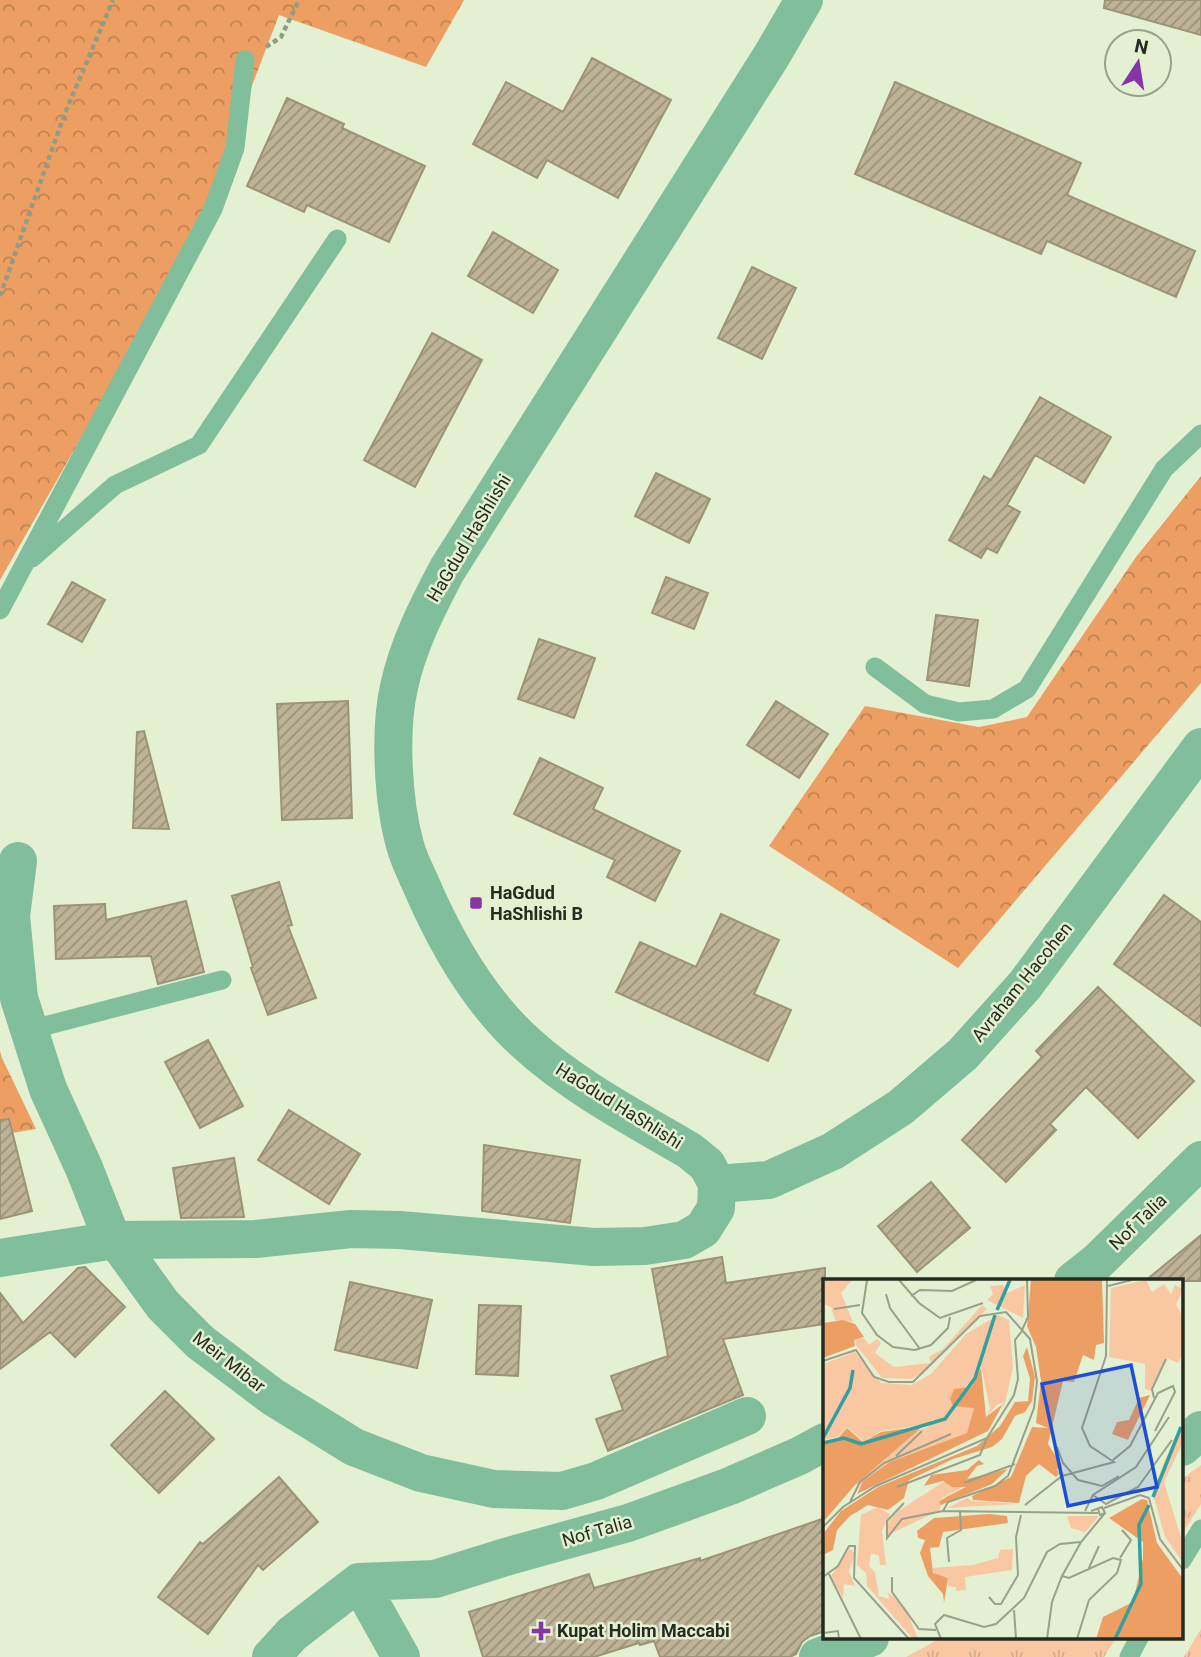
<svg xmlns="http://www.w3.org/2000/svg" width="1201" height="1657" font-family="Roboto,sans-serif">
	<style>
		.grass { fill: url(#grass-tufts) }
		.forest { fill: url(#forest-crowns) }
		.building { fill: url(#building-hatch); stroke: #9d9477; stroke-width: 2 }
		.lines { fill: none; stroke-linecap: round; stroke-linejoin: round }
		.path { stroke: #929b85; stroke-width: 4.5; stroke-dasharray: 5 3.5; stroke-linecap: butt }
		.service { stroke: #81be9b; stroke-width: 19 }
		.minor { stroke: #81be9b; stroke-width: 38 }
		.tertiary { stroke: #81be9b; stroke-width: 38 }
		.poi-dot { fill: #8635a5; stroke: #e4f0d2; stroke-width: 2.5 }
		.labels { text-anchor: middle; stroke-width: 5; stroke-linejoin: round; paint-order: stroke }
		.street-label { font-size: 18px; fill: #262b20; stroke: #e4f0d2 }
		.poi-label { font-size: 18px; font-weight: bold; fill: #262b20; stroke: #e4f0d2; text-anchor: start }
		.inset-river { fill: none; stroke: #32a09e; stroke-width: 3.5 }
		.inset-road { fill: none; stroke: #98a18b; stroke-width: 2 }
		.view { fill: #1d4ed8; fill-opacity: 0.15; stroke: #1d4ed8; stroke-width: 3.5 }
		.inset-edge { fill: none; stroke: #262b20; stroke-width: 3.5 }
	</style>
	<defs>
		<pattern id="grass-tufts" width="24" height="20" patternUnits="userSpaceOnUse" patternTransform="scale(1.75)"><rect width="24" height="20" fill="#fac7a3"/><path d="M3 7l-1-3M5 7V3M7 7l1-3M15 17l-1-3M17 17v-4M19 17l1-3" fill="none" stroke="#d6ab8c"/></pattern>
		<pattern id="forest-crowns" width="20" height="18" patternUnits="userSpaceOnUse" patternTransform="scale(1.75)"><rect width="20" height="18" fill="#ed9f63"/><path d="M2 6a3 3 0 1 1 6 0M12 15a3 3 0 1 1 6 0" fill="none" stroke="#c08251"/></pattern>
		<pattern id="building-hatch" width="6" height="6" patternUnits="userSpaceOnUse" patternTransform="scale(1.75)"><rect width="6" height="6" fill="#beb397"/><path d="M-1 1l2-2M0 6l6-6M5 7l2-2" fill="none" stroke="#9a927b"/></pattern>
	</defs>
	<rect width="100%" height="100%" fill="#e4f0d2"/>
	<path class="grass" d="M1201,1465v39l-19,30v-55z
		M1201,1629v28h-17z
		M941,1638h175l-12,19h-198z"/>
	<path class="forest" d="M0,0h464l-38,67 -147,-52 -88,230 -191,335z
		M1201,476v207l-243,285 -189,-122 96,-140 114,21 48,-10 109,-160z
		M0,1051l2,7 34,71 -36,6z"/>
	<path class="building" d="M1105,0h96v35l-97,-27z
		M592,58l79,42 -53,98 -71,-38 -10,18 -64,-34 33,-62 57,30z
		M895,82l186,81 -14,32 128,56 -19,46 -129,-56 -6,13 -186,-80z
		M287,98l57,26 -2,4 83,38 -36,76 -82,-37 -3,7 -57,-26z
		M493,232l65,38 -25,43 -65,-37z
		M752,267l44,21 -34,71 -44,-21z
		M432,333l50,27 -67,127 -51,-27z
		M1040,397l71,40 -27,46 -49,-28 -28,50 13,7 -23,41 -10,-5 -6,10 -32,-18 35,-64 7,4z
		M656,473l54,26 -21,44 -54,-27z
		M666,577l42,16 -14,36 -42,-16z
		M72,582l33,18 -23,42 -34,-18z
		M936,615l42,5 -9,66 -42,-6z
		M539,639l56,19 -21,60 -56,-19z
		M348,701l4,117 -70,2 -5,-116z
		M776,701l52,33 -29,44 -52,-33z
		M144,731l25,98 -36,-1 4,-96z
		M540,758l63,30 -10,21 87,42 -25,50 -48,-24 8,-17 -101,-46z
		M279,882l13,43 -4,1 28,72 -48,17 -17,-47 2,-1 -21,-71z
		M1164,895l37,27v104l-87,-62z
		M186,901l18,71 -46,12 -7,-28 -95,3 -2,-53 51,-2 1,16z
		M721,914l58,26 -25,54 37,16 -23,51 -152,-69 24,-50 56,25z
		M1098,987l96,94 -56,57 -52,-51 -36,37 6,6 -50,52 -44,-42 80,-83 -6,-6z
		M208,1040l35,66 -43,22 -35,-66z
		M289,1110l71,44 -31,50 -71,-44z
		M9,1119l23,92 -32,8v-99z
		M484,1145l96,15 -10,63 -88,-12z
		M234,1158l10,59 -63,1 -8,-50z
		M931,1182l39,46 -53,44 -39,-46z
		M1201,1235v46h-56z
		M722,1257l4,26 99,-15v56l-102,15 20,56 -135,56 -12,-32 27,-9 -12,-34 57,-20 -16,-87z
		M85,1267l40,40 -50,50 -25,-25 -50,37v-76l23,30 55,-55z
		M350,1282l82,18 -15,68 -82,-18z
		M479,1305l42,1 -3,70 -42,-2z
		M165,1391l49,48 -55,54 -48,-48z
		M279,1477l39,45 -55,48 -5,-5 -50,69 -50,-37 42,-55 3,2z
		M825,1518v113l-15,5 -8,6 -6,12 -6,3h-130l-6,-16 -14,4 -1,-2 -45,14h-111l-14,-45 120,-38 5,14 106,-30v3z"/>
	<g class="lines">
		<path class="path" d="M266,47l15,-10 18,-37
			M0,296l65,-183 48,-113"/>
		<path class="service" d="M32,558l83,-73 84,-40 138,-206
			M0,610l213,-401 22,-61 10,-88
			M875,667l50,37 34,8 34,-3 34,-20 137,-220 37,-35
			M29,1030l193,-50
			M1182,1560l19,-31
			M1129,1657l10,-19"/>
		<path class="minor" d="M18,861l-7,55 8,82 29,91 36,79 24,61 55,76 37,37 73,55 81,50 67,26 73,16 68,2 34,-10 151,-65
			M717,1184l52,-4 64,-29 68,-44 62,-53 62,-69 176,-238
			M1073,1281l24,-19 104,-102
			M1182,1447l19,-17
			M359,1582l42,75
			M271,1657l21,-23 67,-52 76,-3 74,-23 119,-33 102,-37 69,-30 26,-14
			M818,1657l52,-19"/>
		<path class="tertiary" d="M0,1258l115,-18 140,-1 96,-10 49,1 194,17 51,-1 39,-6 19,-11 13,-21 1,-24 -10,-19 -17,-14c-56,-33 -116,-64 -164,-108 -48,-43 -82,-104 -107,-163 -5,-11 -11,-23 -14,-35 -12,-43 -16,-114 -6,-158 9,-42 28,-79 48,-117l325,-515 32,-55"/>
	</g>
	<g class="poi-dot">
		<rect x="469" y="896" width="14" height="14" rx="3.5"/>
		<path d="M537.5 1620.5h7v7h7v7h-7v7h-7v-7h-7v-7h7z"/>
	</g>
	<g class="labels">
		<g class="street-label">
			<text transform="translate(469 538) rotate(-59)" y="6">HaGdud HaShlishi</text>
			<text transform="translate(1022 982) rotate(-51)" y="6">Avraham Hacohen</text>
			<text transform="translate(619 1106) rotate(32)" y="6">HaGdud HaShlishi</text>
			<text transform="translate(1138 1222) rotate(-44)" y="6">Nof Talia</text>
			<text transform="translate(229 1362) rotate(38)" y="6">Meir Mibar</text>
			<text transform="translate(597 1531) rotate(-16)" y="6">Nof Talia</text>
		</g>
		<g class="poi-label">
			<text x="490" y="899">HaGdud<tspan x="490" dy="21">HaShlishi B</tspan></text>
			<text x="557" y="1637">Kupat Holim Maccabi</text>
		</g>
	</g>
	<g transform="translate(823 1279)">
		<rect width="360" height="360" fill="#e4f0d2"/>
		<path d="M0,1h29l-11,13 12,29 -18,-2 -4,-13 -8,-3zM323,1l6,12 12,-8 7,10 4,-9 8,4 -7,16 7,12v37l-5,9 -11,-5 -16,33 -6,-2v-25l-36,-7 2,-69zM180,6l4,8 18,-8 -2,33 -36,-18 6,-6 -3,-8zM159,26l5,4 -60,60 -15,10 -30,-1 -26,-33 -1,-5 9,-2 5,7 8,-6 4,4 -6,10 19,14 37,-4 -2,-6 14,-8zM175,36l11,5 4,47 -9,41 -1,-5 -5,1 -11,12 3,-8 -9,-42 -16,21 17,9 -9,36 -115,54 -10,-7 46,-41 34,-11 9,-12 -9,9 -47,7 -17,10 -17,-14 -10,10 -14,3v-76l32,-12 26,31 31,2 19,-11 35,-40zM360,151v12l-19,40 19,62v19l-18,-26 -12,-43 12,-34zM120,203l20,5 -21,11 -2,12 -52,25 -1,-11 10,-12zM144,219l5,3 47,3 -72,4zM55,228l12,7 -8,17 4,34h-6l-1,-9 -8,-3 -2,13 6,6 4,24 10,3 -1,-7 17,15 13,32h-5l-46,-53 -1,-13 -9,-8 4,-50zM244,237h32l-14,16 -14,-4zM27,269l5,6 -6,17 6,15 -11,-2 -1,14 -12,-22zM190,270l-1,21 -47,7 1,13 -10,1v-4l-8,-1v-9h-12l-4,-9 41,-3 25,-7 2,-8z" fill="#fac7a3"/>
		<path d="M208,1h71l2,63 -8,2 -2,15 -11,-5 -9,27 -11,-1 -15,63 14,22 -5,3 2,5 -3,3 -17,-13 -13,12 -7,27 -46,-3 -1,-4 39,-19 21,-50 16,1 -12,-5 5,-42 -5,-34 -9,-21zM20,41l12,4 9,13 -10,3 1,6 -32,12v-35zM204,68l8,30 -3,24 -7,11 -10,4 -13,23 -10,8 -39,12 -44,21 -5,18 -16,12 -20,-5 -18,11 -13,14 -4,20 -10,5v-21l18,-23 37,-24 99,-41 23,-20 15,-24 13,-1 2,-22 -7,-23zM158,89l5,49 17,-13 -15,27 -131,63 6,-13 27,-19 77,-29 7,-25 -21,-2 -3,-7 4,-10 17,-2zM327,116l-22,45 -16,-6 5,-12 12,-2 10,-22zM100,147l-68,59 -32,37v-80l14,-3 10,-11 16,14 18,-10zM156,181l5,4 -7,2 -10,13 41,-10 -16,15 -51,21 -2,-3 7,-5 20,-10h-14l-9,-6 -19,5 7,-11 36,-5zM319,220l5,1 10,43 26,36 -1,60h-86l7,-22 30,-15 10,-44v-16l-34,-24zM166,235l18,2 1,7 -65,9 -4,15 -9,1 3,25 15,5 -4,25 -1,-9 -15,-18 -8,-23 5,-13 -7,-2 -1,-7 17,-13z" fill="#ed9f63"/>
		<path class="inset-river" d="M174,31l13,-30M0,159l27,-50 3,-18M0,164l21,-5 17,6 84,-25 30,-41 20,-63M330,218l28,-70M292,360l26,-55 -2,-59 10,-20"/>
		<path class="inset-road" d="M44,1l-5,33 15,22 16,12 22,3 16,-5 17,-17 2,-11M76,1l20,23 21,15 43,-15M285,7l24,-6M63,15l4,14 30,41M88,17l9,-6 32,1 24,-11M11,30l26,-4M199,51l6,-13 -1,-37M0,82l33,-11 18,27 15,5h24l67,-66 26,-4 24,27 7,42 -3,27 -26,68 -13,10 -47,16 -5,9 155,2M331,119l-2,-9 14,-30M234,168l6,16 15,17 24,6 17,-10M73,177l26,-25M290,181l17,-14 28,-53 15,-7 2,6 -20,39M141,204l51,-19M74,208l83,-32 7,-17M270,216l13,9 32,-17 34,-47M326,219l11,41 24,32M27,223l10,-20 24,-19 67,-29M81,224l-17,18v17l15,-19 41,-8M202,226l37,-29 52,-14 -24,-16 -8,-18 24,-72 1,-76M281,229l36,-13 9,3M262,232l8,-16 43,-28 33,-50M268,232l11,-4 3,6 -5,2 -2,-6M0,248l20,-20 33,-21 111,-48 27,-43 4,-16 -3,-39 7,-9M297,279l11,-18 -9,-10M126,283l-2,-24 14,-8 -1,-18M265,291l11,-24M5,293l33,67M239,297l7,2 44,-20 8,2 -4,13 -28,27 -12,39M0,298l15,-11 11,-20h6l-1,32 55,61M69,298v15l27,37 17,1M166,318l6,7h6l17,-29 -2,-38 5,-22M191,331l2,29M0,354l15,-2 1,8M118,360l-6,-15 9,-9 40,12 12,-3 28,-26 23,-46 13,-8 21,-2M224,360l5,-37 10,-26 19,-34 24,-29"/>
		<path class="view" d="M308,86l26,122 -89,19 -26,-122z"/>
		<rect width="360" height="360" class="inset-edge"/>
	</g>
	<g transform="translate(1138 63) rotate(12)"><circle r="33" fill="#e4f0d2" stroke="#98a18b" stroke-width="2"/>
	<path d="M0-5L12 26L0 18L-12 26Z" fill="#8635a5"/>
	<text y="-10" font-size="19" font-weight="bold" text-anchor="middle" fill="#262b20">N</text>
	</g>
</svg>
